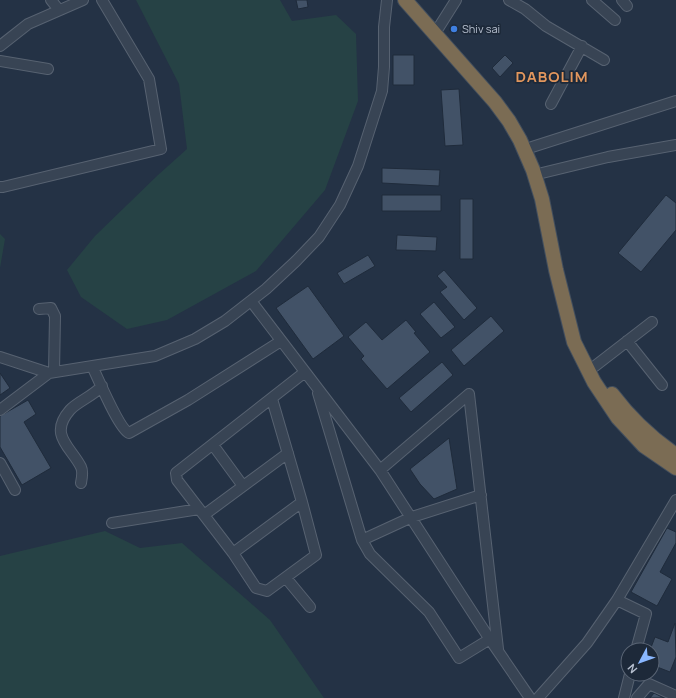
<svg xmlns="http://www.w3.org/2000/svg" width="676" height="698" font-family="Manrope,sans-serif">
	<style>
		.green { fill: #264245 }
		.building { fill: #425267; stroke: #1f2b3b }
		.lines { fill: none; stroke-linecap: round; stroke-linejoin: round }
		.minor-casing { stroke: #576271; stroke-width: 12 }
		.highway-casing { stroke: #434f5e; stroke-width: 16 }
		.minor { stroke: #384454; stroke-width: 10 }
		.highway { stroke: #7b6c54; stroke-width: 14 }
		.shop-dot { fill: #3f7fe0; stroke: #1d2939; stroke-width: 1.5 }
		.labels { text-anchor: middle; stroke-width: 3.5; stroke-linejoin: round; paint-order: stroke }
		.poi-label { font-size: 11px; fill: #b6bfce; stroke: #1d2939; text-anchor: start }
		.district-label { font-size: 15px; font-weight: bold; letter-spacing: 1px; fill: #e1965d; stroke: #1d2939 }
	</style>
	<rect width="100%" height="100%" fill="#243245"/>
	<path class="green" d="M136,0h144l12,21 44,-6 20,19 2,67 -33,89 -69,81 -89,49 -40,9 -46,-32 -14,-27 28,-34 63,-61 29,-26 -8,-65z
		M0,234l5,5 -5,29z
		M105,531l35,17 42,-5 88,77 54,78h-324v-142z"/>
	<path class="building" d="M296,0h11l1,7 -10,2z
		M393,55h21v30h-21z
		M505,55l8,8 -13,14 -8,-9z
		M459,89l4,56 -18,1 -4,-56z
		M382,168l58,2 -1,16 -57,-3z
		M382,195h59v16h-59z
		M666,195l10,8v27l-35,42 -23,-19z
		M460,199h13v60h-13z
		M397,235l40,2 -1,14 -40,-1z
		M368,255l7,11 -31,18 -7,-11z
		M444,270l33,38 -13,12 -24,-28 7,-5 -10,-11z
		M308,286l36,50 -31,23 -37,-51z
		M434,302l21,25 -14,11 -21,-24z
		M491,316l13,15 -40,35 -13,-16z
		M406,320l10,12 -2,1 16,19 -43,37 -26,-30 3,-3 -16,-19 18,-15 16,18z
		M442,362l11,13 -42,37 -12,-14z
		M0,373l10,15 -10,7z
		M28,400l8,14 -12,8 27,46 -29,17 -22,-38v-31z
		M449,438l8,51 -23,10 -14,-15 -10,-15z
		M667,528l9,4v11l-16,29 12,7 -15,27 -26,-14z
		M675,623l1,34 -6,15 -18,-7v-15h-2l5,-13 13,5z
		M654,693l10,5h-14z"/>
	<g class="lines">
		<g class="minor-casing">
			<path id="minor" d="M51,0l8,10
				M509,0l16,9 21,17 58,34
				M592,0l23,20
				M622,0l5,6
				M439,27l17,-27
				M0,46l28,-22 55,-24
				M0,61l48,8
				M551,104l31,-58
				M532,147l144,-46
				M542,173l66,-16 68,-12
				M0,187h3l158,-38 -12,-70 -47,-79
				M251,301l129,169 109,168 41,60
				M39,309l12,-1 4,8 -1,56
				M627,341l35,44
				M0,357l49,16
				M92,366c6,12 27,63 37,67l59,-33 93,-59
				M595,366l57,-44
				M318,393l44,147 8,14 59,58 30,46 31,-19
				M272,399l30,103 14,53 -49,36 -11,-3 -23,-35 -56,-73 -1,-7 129,-101
				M0,410l49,-37 106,-17 40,-17 30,-18 41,-32 30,-28 23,-24 21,-32 18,-39 24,-75 2,-24v-40l3,-27
				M213,445l30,41
				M0,463l15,27
				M380,470l89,-76 29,255
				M81,483c1,-5 2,-12 0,-16 -10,-20 -33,-32 -11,-57 7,-8 23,-14 32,-24
				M204,515l84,-62
				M112,523l87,-14
				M362,540l50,-23 69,-22
				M233,553l69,-51
				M286,578l24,29
				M617,600l29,14 -10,36
				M538,698l49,-55 30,-43 59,-100
				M624,698l6,-24
				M637,698l12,-14 27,12"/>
		</g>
		<g class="highway-casing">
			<path id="highway" d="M405,0l90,102 14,19 11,19 13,30 9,29 14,71 18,72 20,40 24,36 26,28 32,22
				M612,394c18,24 39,44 64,61"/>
		</g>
		<use href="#minor" class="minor"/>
		<use href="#highway" class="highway"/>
	</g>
	<circle class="shop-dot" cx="454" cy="29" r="4"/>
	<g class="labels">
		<g class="poi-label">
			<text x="462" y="33">Shiv sai</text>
		</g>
		<g class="district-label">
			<text x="552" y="82">DABOLIM</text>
		</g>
	</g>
	<g transform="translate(640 662) rotate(229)"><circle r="19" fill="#1d2939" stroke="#5a6575"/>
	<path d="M0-3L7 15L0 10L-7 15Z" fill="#89b7ff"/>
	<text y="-6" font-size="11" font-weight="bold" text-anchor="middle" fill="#b6bfce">N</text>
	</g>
</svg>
